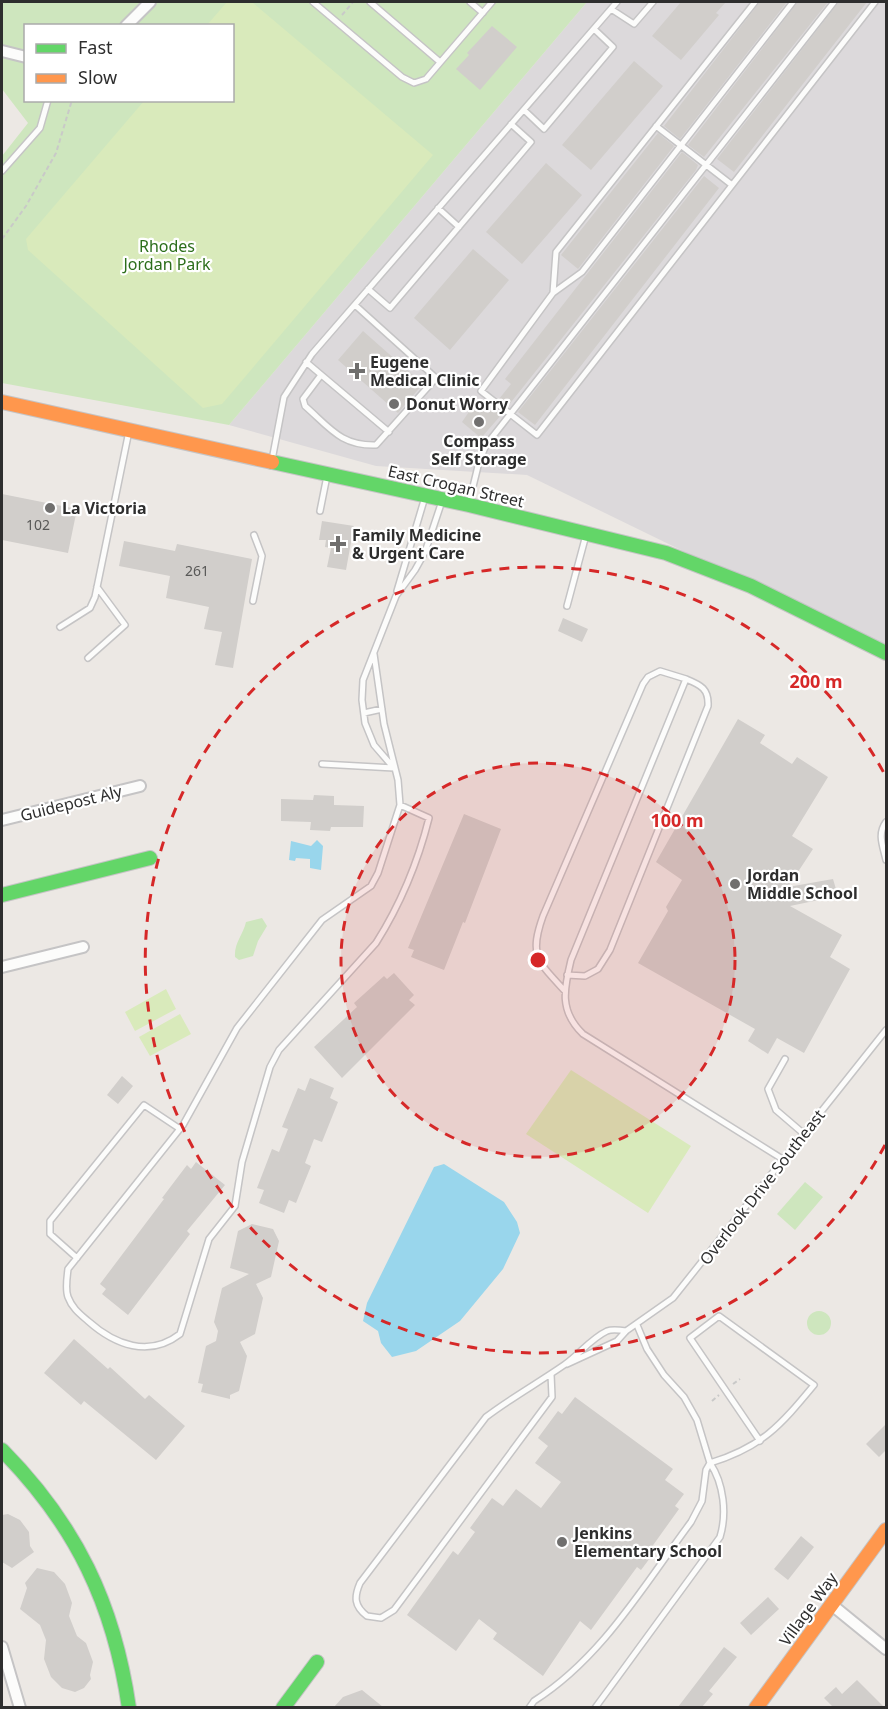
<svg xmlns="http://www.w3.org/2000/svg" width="888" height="1709" font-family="'Noto Sans',sans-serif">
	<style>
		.industrial { fill: #dcd9db }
		.green { fill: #cee6be; fill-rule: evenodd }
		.pitch { fill: #d9eabb }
		.water { fill: #99d6ec }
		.building { fill: #d1cecb }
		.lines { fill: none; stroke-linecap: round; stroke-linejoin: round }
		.lane-casing { stroke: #c5c4c5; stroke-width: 8 }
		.street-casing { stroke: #c5c4c5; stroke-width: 14 }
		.fast-casing { stroke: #c5c4c5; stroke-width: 16 }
		.slow-casing { stroke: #c5c4c5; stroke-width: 16 }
		.path { stroke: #c9c9c8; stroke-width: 2; stroke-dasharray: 4.5 3; stroke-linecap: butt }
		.lane { stroke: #fcfcfb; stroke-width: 5 }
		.street { stroke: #fcfcfb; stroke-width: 10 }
		.fast { stroke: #63d668; stroke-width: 14 }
		.slow { stroke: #ff974d; stroke-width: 14 }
		.ring { fill: none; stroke: #d62828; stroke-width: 3; stroke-dasharray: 10 8 }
		.poi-dot { fill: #706f6e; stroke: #fff; stroke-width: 2 }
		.labels { text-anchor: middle; stroke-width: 4.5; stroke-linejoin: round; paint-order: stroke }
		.number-label { font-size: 14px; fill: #585857 }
		.park-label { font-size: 16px; fill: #2c6e1b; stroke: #fff }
		.poi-label { font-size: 16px; font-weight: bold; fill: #2e2e2e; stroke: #fff; text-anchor: start }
		.street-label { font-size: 16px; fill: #2e2e2e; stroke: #fff }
		.centre { fill: #d62828; stroke: #fff; stroke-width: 3 }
		.ring-label { font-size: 18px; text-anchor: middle; font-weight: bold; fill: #d62828; stroke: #fff; stroke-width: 4.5; stroke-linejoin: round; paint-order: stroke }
	</style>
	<rect width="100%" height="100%" fill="#ece8e4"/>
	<path class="industrial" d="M587,2h299v648l-359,-175 -151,-9 -147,-41z"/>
	<path class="green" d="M2,2h585l-358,423 -227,-42v-227l26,-33 -26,-34zM26,26h206v74h-206z
		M262,918l5,8 -9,15 -5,15 -14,4 -4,-3c-1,-14 8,-22 11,-35z
		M805,1182l18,15 -28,33 -18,-16z
		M807 1323a12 12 0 1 1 24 0a12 12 0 1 1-24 0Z"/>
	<path class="pitch" d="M227,2h25l181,153 -211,249 -19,4 -175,-158 -2,-11 118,-138 88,-1v-74l-25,-1z
		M166,989l10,20 -41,22 -10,-19z
		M180,1014l11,20 -41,22 -11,-19z
		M571,1070l120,76 -43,67 -122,-79z"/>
	<path class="water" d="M317,840l6,6 -2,24 -11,-2v-9l-14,-1 -1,3 -6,-1 2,-19 20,5z
		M444,1164l60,38 13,20 3,11 -17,36 -43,52 -44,30 -24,6 -11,-14 -3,-12 -15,-10 4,-18 67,-136z"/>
	<path class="building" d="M681,2h45l-10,11 3,2 -38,45 -29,-24z
		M760,2h27l-107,137 -16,-13z
		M798,2h30l-124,155 -16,-12z
		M839,2h28l-133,170 -17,-13z
		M492,26l25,21 -37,43 -24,-21 13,-14 -2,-2z
		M634,61l29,25 -72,84 -29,-25z
		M658,133l16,13 -96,123 -17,-14z
		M682,152l16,13 -2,5 -188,236 -9,-7 12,-15 -6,-5z
		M546,163l36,32 -60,69 -36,-32z
		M704,176l15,12 -184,237 -17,-13z
		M473,249l36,31 -59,70 -36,-32z
		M363,331l60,53 -25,29 -60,-53z
		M475,403l13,10 5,-7 9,8 -21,24 -19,-16z
		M2,494l75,15 -9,44 -66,-13z
		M322,521l32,5 -8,44 -19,-3 4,-19 -6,-1 1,-7h-7z
		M124,541l51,10 2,-7 75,15 -19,109 -18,-3 7,-33 -18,-3 5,-22 -43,-9 4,-22 -51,-10z
		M563,618l25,11 -6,13 -24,-11z
		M738,719l27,16 -5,8 32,21 5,-7 31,20 -36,59 21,13 -25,38 45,-8 5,17 -48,10 52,29 -12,22 20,12 -46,84 -27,-15 -9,16 -20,-13 7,-12 -117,-66 30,-52 -2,-4 16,-27 -26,-18z
		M314,795l20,1v9l30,1 -1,21h-32l-1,4 -20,-1 1,-8 -30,-1v-22l32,1z
		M464,814l37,15 -36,94 -2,-1 -19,48 -33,-13 3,-7 -6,-2z
		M394,973l20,22 -5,5 6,5 -73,73 -28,-31 43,-40 -3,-4 30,-27 3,3z
		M122,1076l11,10 -15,18 -11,-9z
		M310,1078l24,10 -4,10 8,4 -16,40 -8,-3 -9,24 6,3 -15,37 -7,-3 -5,13 -25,-10 5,-13 -7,-2 15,-39 7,3 9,-23 -6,-2 16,-39 7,3z
		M196,1162l29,23 -38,46 3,3 -62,81 -26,-21 4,-5 -6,-5 64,-85 -2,-1 25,-33 4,4z
		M252,1224l21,5 6,12 -8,36 -15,7 7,14 -8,36 -15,8 7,14 -8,35 -9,4v4l-29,-7 2,-8 -5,-1 8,-37 10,-5 2,-10 -4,-9 8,-34 27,-14 -19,-6 8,-37z
		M74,1339l34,30 2,-2 35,32 4,-4 36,31 -29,34 -72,-59 -3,4 -37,-32z
		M575,1397l98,72 -8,11 19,14 -9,12 4,3 -33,46 4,3 -9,12 -4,-3 -46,63 -11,-9 -37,55 -50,-37 4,-6 -18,-14 -23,32 -49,-36 46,-64 5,4 17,-23 -5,-4 22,-30 11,8 13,-17 25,19 20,-26 -26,-19 13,-17 -10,-8 20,-27 4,3z
		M886,1424v26l-7,7 -13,-13z
		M8,1514l12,6 9,12 1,14 4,6 -22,16 -10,-6v-47z
		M801,1536l13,11 -26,33 -14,-11z
		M37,1568l17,4 11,12 7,19 -3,13 8,20 9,7 7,19 -3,13 1,4 -7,9 -9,4 -13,-4 -11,-11 -7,-18 2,-19 -6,-15 -20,-16 7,-21 -2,-5z
		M768,1597l11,12 -28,26 -11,-12z
		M724,1647l13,10 -28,34 4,3 -11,13h-24z
		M857,1680l27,27h-51l-9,-9 12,-11 6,7z
		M362,1690l21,17h-49l9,-10z"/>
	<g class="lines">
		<g class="lane-casing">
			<path id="lane" d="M313,2l89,75 12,6 12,-4 66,-77
				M370,2l70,60
				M470,2l13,11
				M755,2l-199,250 -3,41 -72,98 56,44 338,-433
				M611,9l23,15 19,-22
				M524,110l20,19 69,-82 -19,-18
				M656,126l76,59
				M2,171l38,-43 8,-28
				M438,208l21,19
				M368,289l22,19 141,-166 -20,-18
				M553,293l29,-21 211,-270
				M306,362l83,70
				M321,375l-18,24 2,7c25,22 36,40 71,39l60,-67 -81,-73
				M272,460l12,-63 28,-43 305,-352
				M469,503l10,-41 7,-17 348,-443
				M320,511l7,-35
				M397,591l28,-94
				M253,601l9,-45 -8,-21
				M567,606l19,-71
				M60,627l30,-19 5,-11 34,-166
				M374,654l10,70 14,56 2,25 -22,68 -7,13 -49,34 -85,108 -54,97 -115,144c-1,9 -3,20 0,28 4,11 12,17 20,24 27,24 61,37 92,13l29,-95 26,-33 7,-44 28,-95 9,-17 97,-107c24,-38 42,-81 53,-125l-29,-13
				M88,658l37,-33 -28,-38
				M364,713l18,-4
				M322,764l72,4
				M393,767l-19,-22 -9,-22 -3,-23 1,-20 33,-84 19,-26 10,-18 17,-51
				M886,822c-9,12 -3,24 0,38
				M567,975l18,1 13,-7 12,-19 98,-244c1,-17 -7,-21 -22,-27
				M564,990c-27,-29 -35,-35 -21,-74l100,-232 5,-7 12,-6 26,8 -115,281c-7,29 -12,51 12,74l201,126
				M785,1059l-17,30 8,21 28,24
				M77,1258l-27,-24v-13l94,-116 36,24
				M637,1325l10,24 17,26 20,22 13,23 13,43c52,-16 70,-37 104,-78l-95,-69 -29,22 70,103
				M567,1364l50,-23 9,-10 47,-33 213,-268
				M551,1374l1,23 -158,213 -13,8 -14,-2c-13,-10 -13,-19 -7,-33l126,-166c25,-19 52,-34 78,-52 15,-10 26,-26 43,-34 5,-2 13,-1 19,0
				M529,1708l5,-7c68,-43 110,-116 157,-179l11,-21 4,-31 4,-7
				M595,1708l125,-171c7,-23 4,-53 -10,-74"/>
		</g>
		<g class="street-casing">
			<path id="street" d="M126,26l24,-24
				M2,51l24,6
				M2,820l138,-34
				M2,967l81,-20
				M832,1605l54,44
				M2,1647l18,61"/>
		</g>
		<g class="fast-casing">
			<path id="fast" d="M272,462l197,43 197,48 85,33 135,67
				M2,895l148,-37
				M2,1450c74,75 112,154 127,258
				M283,1708l34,-46"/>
		</g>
		<g class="slow-casing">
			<path id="slow" d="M2,402l270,60
				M756,1708l130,-178"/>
		</g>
		<path class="path" d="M342,15l11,-13
			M2,239l24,-33 30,-53 16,-53
			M733,1384l7,-5
			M712,1401l7,-6"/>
		<use href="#lane" class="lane"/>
		<use href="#street" class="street"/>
		<use href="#fast" class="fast"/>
		<use href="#slow" class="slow"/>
	</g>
	<circle cx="538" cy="960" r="197" fill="#d62828" fill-opacity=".12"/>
	<g class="ring">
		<circle cx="538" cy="960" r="197"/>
		<path d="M885 1145A393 393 0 1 1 885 775"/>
	</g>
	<g class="poi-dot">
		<path d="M354 362h6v6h6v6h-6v6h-6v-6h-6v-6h6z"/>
		<circle cx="394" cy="404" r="6"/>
		<circle cx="479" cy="422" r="6"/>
		<circle cx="50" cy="508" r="6"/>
		<path d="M335 535h6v6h6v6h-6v6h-6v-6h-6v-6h6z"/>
		<circle cx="735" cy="884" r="6"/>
		<circle cx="562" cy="1542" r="6"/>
	</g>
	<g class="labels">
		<g class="number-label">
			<text x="38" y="530">102</text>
			<text x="197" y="576">261</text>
		</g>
		<g class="park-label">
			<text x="167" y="252">Rhodes<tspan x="167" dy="18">Jordan Park</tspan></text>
		</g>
		<g class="poi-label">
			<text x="370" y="368">Eugene<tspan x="370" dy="18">Medical Clinic</tspan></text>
			<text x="406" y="410">Donut Worry</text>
			<text x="479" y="447" text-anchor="middle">Compass<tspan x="479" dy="18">Self Storage</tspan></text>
			<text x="62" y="514">La Victoria</text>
			<text x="352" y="541">Family Medicine<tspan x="352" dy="18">&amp; Urgent Care</tspan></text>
			<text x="747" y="881">Jordan<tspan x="747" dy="18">Middle School</tspan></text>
			<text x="574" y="1539">Jenkins<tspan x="574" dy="18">Elementary School</tspan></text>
		</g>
		<g class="street-label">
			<text transform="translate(456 486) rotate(13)" y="6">East Crogan Street</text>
			<text transform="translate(71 803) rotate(-14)" y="6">Guidepost Aly</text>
			<text transform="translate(762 1187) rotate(-52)" y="6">Overlook Drive Southeast</text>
			<text transform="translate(808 1609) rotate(-54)" y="6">Village Way</text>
		</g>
	</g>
	<circle cx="538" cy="960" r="9" class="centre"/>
	<g class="ring-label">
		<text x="816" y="688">200 m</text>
		<text x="677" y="827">100 m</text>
	</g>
	<rect width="888" height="1709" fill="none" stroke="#2e2e2e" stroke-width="6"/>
	<rect x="24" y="24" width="210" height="78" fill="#ffffff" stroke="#ababab" stroke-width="1.5"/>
	<rect x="36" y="44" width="30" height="9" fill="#63d668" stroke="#ababab" stroke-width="1.5"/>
	<text x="78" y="54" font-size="18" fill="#2e2e2e">Fast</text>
	<rect x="36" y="74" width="30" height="9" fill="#ff974d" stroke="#ababab" stroke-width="1.5"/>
	<text x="78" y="84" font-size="18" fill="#2e2e2e">Slow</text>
</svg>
